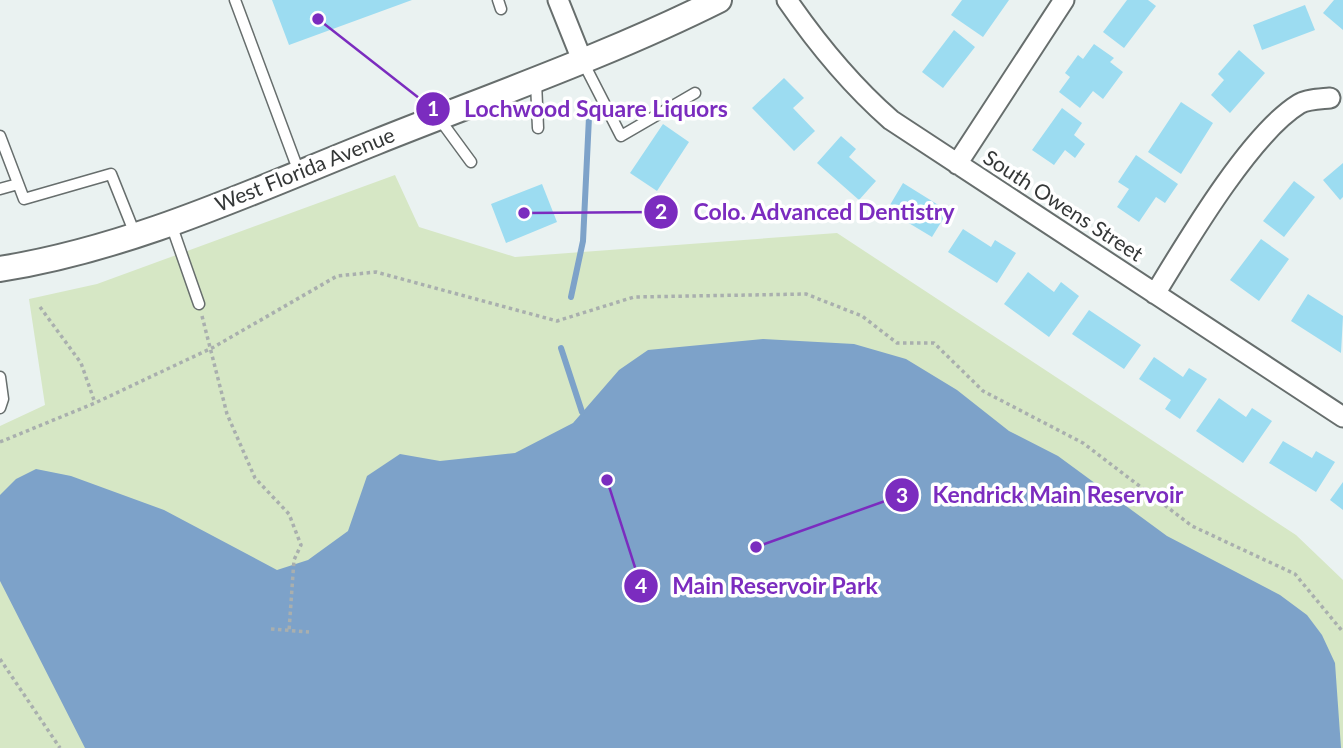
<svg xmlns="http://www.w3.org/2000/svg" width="1343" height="748" font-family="Lato,sans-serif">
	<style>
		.green { fill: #d6e7c5 }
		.water { fill: #7da2c9 }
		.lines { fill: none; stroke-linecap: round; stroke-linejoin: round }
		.stream { stroke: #7da2c9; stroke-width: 6 }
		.building { fill: #9cdcf1 }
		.service-casing { stroke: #676e6d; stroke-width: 13 }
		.minor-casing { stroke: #676e6d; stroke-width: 23 }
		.tertiary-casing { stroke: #676e6d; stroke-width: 28 }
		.path { stroke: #a9afae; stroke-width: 3.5; stroke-dasharray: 3.5 3.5; stroke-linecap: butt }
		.service { stroke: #fff; stroke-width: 10 }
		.minor { stroke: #fff; stroke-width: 19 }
		.tertiary { stroke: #fff; stroke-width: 24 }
		.labels { text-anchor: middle; stroke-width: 7; stroke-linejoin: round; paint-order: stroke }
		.street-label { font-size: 21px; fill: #343737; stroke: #fff }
		.leader { fill: none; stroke: #7b2cbf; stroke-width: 2.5 }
		.callout-dot { fill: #7b2cbf; stroke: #fff; stroke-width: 2.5 }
		.mark-label { font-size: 21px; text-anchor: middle; font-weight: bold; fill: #fff }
		.callout-label { font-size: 23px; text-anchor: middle; font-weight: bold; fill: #7b2cbf; stroke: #fff; stroke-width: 7; stroke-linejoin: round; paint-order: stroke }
	</style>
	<rect width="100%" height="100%" fill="#eaf2f1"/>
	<path class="green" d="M395,175l24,52 96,30 322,-24 459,302 47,45v168h-1343v-322l45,-21 -16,-106 68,-15z"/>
	<path class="water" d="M763,339l91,5 52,15 51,31 52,41 49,25 109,80 113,59 27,20 15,20 13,28 6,85h-1256l-85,-167v-86l16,-16 20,-10 35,7 93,34 113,60 31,-10 40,-29 19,-55 33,-22 40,7 75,-8 58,-30 46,-53 29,-20z"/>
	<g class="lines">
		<path class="stream" d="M571,297l12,-56 6,-124
			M561,348l21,64"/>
	</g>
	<path class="building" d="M272,0h140l-123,45z
		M962,0h47l-26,37 -32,-22z
		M1127,0h21l8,6 -32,42 -21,-16z
		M1334,0h9v30l-20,-17z
		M1305,5l10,25 -53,20 -9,-25z
		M954,30l21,17 -32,41 -21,-16z
		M1094,44l20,14 -4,4 13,10 -20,27 -10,-8 -13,17 -21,-16 11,-15 -5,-4 13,-18 5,4z
		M1239,50l26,23 -35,40 -19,-18 13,-15 -6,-6z
		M784,78l20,20 -11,10 22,23 -21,20 -42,-43z
		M1181,102l32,21 -32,51 -33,-22z
		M1062,108l20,15 -8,12 11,9 -10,14 -10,-8 -11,15 -22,-15z
		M663,124l26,18 -32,49 -27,-18z
		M841,136l15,13 -7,8 27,24 -17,19 -42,-37z
		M1136,155l42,29 -13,19 -9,-6 -17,25 -22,-15 12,-18 -11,-7z
		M1343,163v34l-3,3 -17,-20z
		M1294,181l21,16 -31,40 -21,-16z
		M903,183l45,28 -16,26 -45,-27z
		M542,184l15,38 -51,21 -15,-39z
		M963,229l28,18 4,-7 21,13 -19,30 -49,-31z
		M1261,239l28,20 -30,42 -29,-21z
		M1028,272l26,20 7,-10 18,14 -30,41 -45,-33z
		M1308,294l35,22 -2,37 -50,-32z
		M1089,310l52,35 -17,24 -52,-35z
		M1154,357l29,20 6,-9 18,11 -27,40 -15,-10 6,-9 -32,-21z
		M1219,398l27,19 6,-9 20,13 -29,42 -47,-32z
		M1283,441l29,17 4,-7 19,11 -19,30 -47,-29z
		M1343,482v28l-13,-10z"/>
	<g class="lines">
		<g class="service-casing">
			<path id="service" d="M235,0l64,172
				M498,0l3,9
				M582,60l39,76 74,-43
				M536,82l2,46
				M438,117l33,45
				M0,136l24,63 87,-25 24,60
				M0,189l18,-5
				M171,224l28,80
				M0,377l3,22 -3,9"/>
		</g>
		<g class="minor-casing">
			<path id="minor" d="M558,0l24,60
				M787,0c31,45 63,84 104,120l452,297
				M957,164l107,-164
				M1155,294c31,-51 95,-160 144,-190 8,-5 22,-5 31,-6"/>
		</g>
		<g class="tertiary-casing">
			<path id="tertiary" d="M0,269c132,-21 253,-78 376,-127 115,-46 233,-87 343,-142"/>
		</g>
		<path class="path" d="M40,307l41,56 14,40
			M202,316l25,98 28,64 34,36 12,31 -7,15 -5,71
			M0,442l95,-39 119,-56 123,-71 39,-4 181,49 77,-24 172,-3 56,22 35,27h37l49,48 100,52 109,83 103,48 48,58
			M271,629l38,3
			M0,659l60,89"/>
		<use href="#service" class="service"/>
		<use href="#minor" class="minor"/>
		<use href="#tertiary" class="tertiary"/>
	</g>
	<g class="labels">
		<g class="street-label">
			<text transform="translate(305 170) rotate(-22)" y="7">West Florida Avenue</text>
			<text transform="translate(1063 206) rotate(33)" y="7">South Owens Street</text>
		</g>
	</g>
	<path class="leader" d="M318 19L433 109M524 213L661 212M756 547L902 495M607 480L641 586"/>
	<g class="callout-dot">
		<circle cx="318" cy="19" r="7"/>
		<circle cx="524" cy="213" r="7"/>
		<circle cx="756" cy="547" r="7"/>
		<circle cx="607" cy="480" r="7"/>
		<circle cx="433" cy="109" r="18"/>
		<circle cx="661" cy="212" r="18"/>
		<circle cx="902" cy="495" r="18"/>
		<circle cx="641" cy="586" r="18"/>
	</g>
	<g class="mark-label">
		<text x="433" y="116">1</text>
		<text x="661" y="219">2</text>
		<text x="902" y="503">3</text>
		<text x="641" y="593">4</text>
	</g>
	<g class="callout-label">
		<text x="596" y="117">Lochwood Square Liquors</text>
		<text x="824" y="220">Colo. Advanced Dentistry</text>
		<text x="1058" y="503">Kendrick Main Reservoir</text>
		<text x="775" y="594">Main Reservoir Park</text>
	</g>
</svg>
